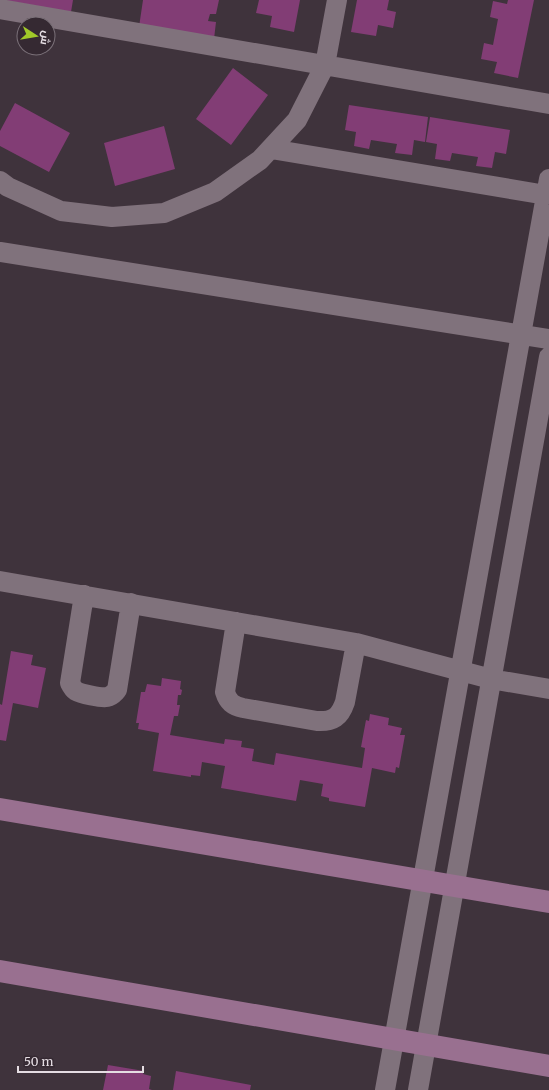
<svg xmlns="http://www.w3.org/2000/svg" width="549" height="1090" font-family="Merriweather,Cairo,serif">
	<style>
		.building { fill: #823d75 }
		.lines { fill: none; stroke-linecap: round; stroke-linejoin: round }
		.minor { stroke: #80727c; stroke-width: 20 }
		.major { stroke: #997090; stroke-width: 22 }
	</style>
	<rect width="100%" height="100%" fill="#3f333c"/>
	<path class="building" d="M3,0h70l-2,12z
		M143,0h76l-3,14h-6l-2,7 8,1 -2,17 -75,-12z
		M259,0h41l-6,32 -24,-5 2,-11 -16,-3z
		M357,0h32l-2,10 9,2 -3,16 -15,-3 -2,11 -25,-4z
		M508,0h26l-16,78 -24,-5 3,-11 -16,-3 3,-16 9,2 5,-26 -8,-2 3,-16 14,3z
		M233,68l35,27 -37,50 -35,-26z
		M15,103l55,30 -21,39 -49,-26v-15z
		M349,105l79,12 -3,25 -11,-2 -2,15 -17,-2 2,-9 -26,-4 -2,9 -15,-3 2,-14 -11,-2z
		M430,117l80,13 -4,24 -11,-2 -3,16 -16,-2 2,-9 -26,-4 -2,8 -15,-2 2,-15 -11,-2z
		M164,126l11,43 -60,17 -11,-43z
		M11,651l22,4 -2,10 15,3 -8,40 -25,-5 -7,38 -6,-1v-36l2,1z
		M162,678l19,3 -1,8 2,1 -1,5h-3l-1,10h3l-2,11h-4l-4,19 54,9 1,-5 17,2 -1,6 13,2 -2,12 22,4 2,-12 86,15 3,-20 -4,-1 5,-27 3,1 1,-7 19,4 -1,7 14,3 -2,7h5l-6,33 -3,-1 -1,6 -23,-5 -7,39 -36,-6v-3l-8,-2 2,-12 -23,-4 -4,21 -75,-13 4,-22 -23,-4 -2,14 -9,-1v2l-38,-6 6,-38 -21,-4 1,-6h-3l5,-31h4l2,-8 14,2z
		M108,1065l36,6 -1,3 8,2 -2,13 3,1h-49z
		M176,1071l75,14 -1,5h-77z"/>
	<g class="lines">
		<path class="minor" d="M0,9l549,95
			M271,149l275,46
			M0,181l8,6 53,24 51,6 52,-4 51,-21 45,-32 37,-40 28,-55 12,-65
			M0,252l549,87
			M0,581l356,62 135,36 58,10
			M84,595l-14,88c2,4 3,6 6,8 5,3 25,7 31,6 5,-1 7,-4 10,-7l14,-87
			M236,622l-11,70c3,10 8,14 18,16l74,13c16,1 23,-4 28,-19l11,-59
			M385,1090l164,-911
			M418,1090l131,-733"/>
		<path class="major" d="M0,809l549,93
			M0,971l549,95"/>
	</g>
	<g transform="translate(36 36) rotate(102)"><circle r="19" fill="#352932" stroke="#7b7179"/>
	<path d="M0-3L7 15L0 10L-7 15Z" fill="#a1c929"/>
	<text y="-6" font-size="11" font-weight="bold" text-anchor="middle" fill="#e5dde3">ش</text>
	</g>
	<path d="M18 1066v6h125v-6" fill="none" stroke="#e5dde3" stroke-width="2"/>
	<text x="24" y="1066" font-size="12" fill="#e5dde3" stroke="#352932" stroke-width="3" paint-order="stroke">50 m</text>
</svg>
